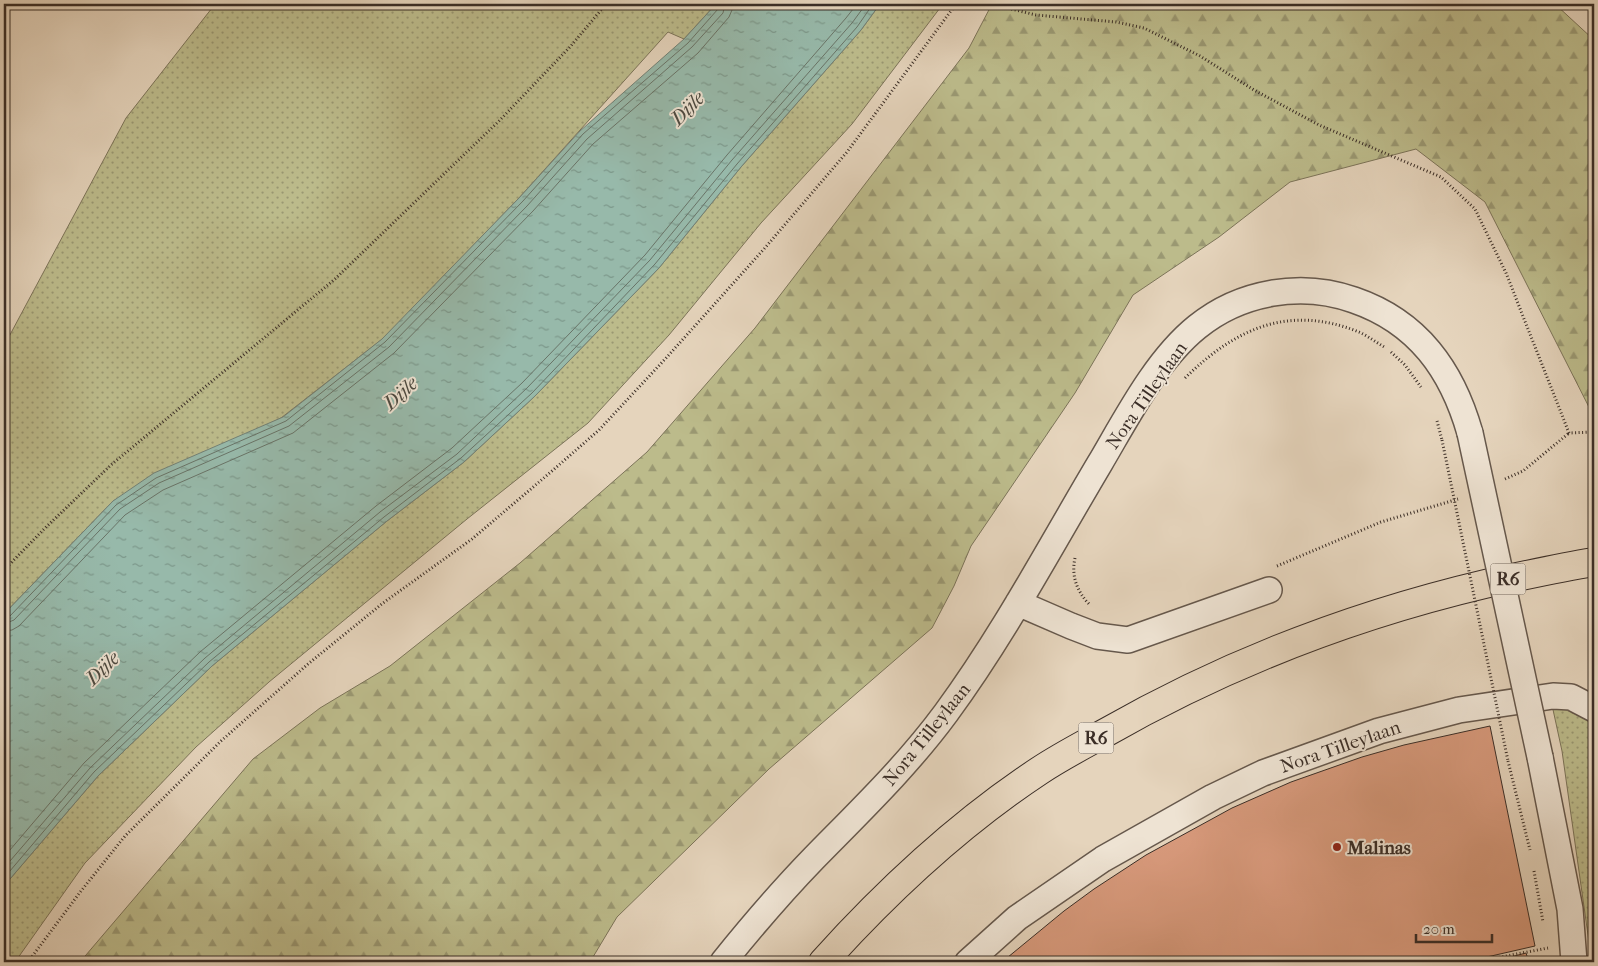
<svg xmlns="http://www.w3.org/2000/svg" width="1598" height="966" font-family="'IM FELL French Canon',serif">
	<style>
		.grass { fill: url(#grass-dots); stroke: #7c7459 }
		.forest { fill: url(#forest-firs); stroke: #7c7459 }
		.water { fill: url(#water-ripples); stroke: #728176 }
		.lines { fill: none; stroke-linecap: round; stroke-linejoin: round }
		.shore { stroke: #697468; stroke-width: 1 }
		.building { fill: #d7997b; stroke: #3b2e27 }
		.minor-casing { stroke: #66584c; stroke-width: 28 }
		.highway-casing { stroke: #3b2e27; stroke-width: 30 }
		.path { stroke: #3b2e27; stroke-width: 3; stroke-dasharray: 1 2.5; stroke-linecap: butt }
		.minor { stroke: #eee3d3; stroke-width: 25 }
		.highway { stroke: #e5d4bc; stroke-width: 28 }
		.minor-bridge-casing { stroke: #66584c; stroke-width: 28; stroke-linecap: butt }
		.path-bridge { stroke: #3b2e27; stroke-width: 3; stroke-dasharray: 1 2.5; stroke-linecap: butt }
		.minor-bridge { stroke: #eee3d3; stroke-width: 25 }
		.poi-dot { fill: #8f2418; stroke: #eee3d3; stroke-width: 2 }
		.labels { text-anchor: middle; stroke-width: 4; stroke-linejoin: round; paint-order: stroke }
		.shield { fill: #eee3d3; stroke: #71645b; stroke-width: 1 }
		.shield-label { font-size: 18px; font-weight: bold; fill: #3b2e27 }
		.street-label { font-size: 19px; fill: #3b2e27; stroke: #eee3d3 }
		.poi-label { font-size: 19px; font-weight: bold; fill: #3b2e27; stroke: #eee3d3; text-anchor: start }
		.water-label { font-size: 20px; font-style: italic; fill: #4d4a41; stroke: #eee3d3 }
	</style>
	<defs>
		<pattern id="grass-dots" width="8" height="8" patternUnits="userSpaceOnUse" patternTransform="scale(1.25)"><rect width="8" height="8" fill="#bcbb8b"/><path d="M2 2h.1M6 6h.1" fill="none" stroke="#9a9872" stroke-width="1.8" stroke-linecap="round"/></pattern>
		<pattern id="forest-firs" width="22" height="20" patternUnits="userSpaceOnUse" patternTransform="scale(1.25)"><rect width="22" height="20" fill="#bcbb8b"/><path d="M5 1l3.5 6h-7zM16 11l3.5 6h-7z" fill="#9a9872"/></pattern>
		<pattern id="water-ripples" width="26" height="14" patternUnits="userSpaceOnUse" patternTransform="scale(1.25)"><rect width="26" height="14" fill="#97b9aa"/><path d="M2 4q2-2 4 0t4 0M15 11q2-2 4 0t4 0" fill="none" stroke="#7c978a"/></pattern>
	</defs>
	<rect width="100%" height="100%" fill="#e5d4bc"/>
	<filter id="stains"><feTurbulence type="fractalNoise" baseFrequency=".004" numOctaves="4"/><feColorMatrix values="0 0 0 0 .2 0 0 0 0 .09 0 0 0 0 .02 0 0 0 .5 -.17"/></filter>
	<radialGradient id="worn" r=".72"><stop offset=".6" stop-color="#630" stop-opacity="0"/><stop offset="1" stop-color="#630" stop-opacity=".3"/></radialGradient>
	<path class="grass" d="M207,4h509l-32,35 -16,-7 -149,166 -134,139 -104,81 -168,83 -109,113v-268l122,-228 86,-110z
		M880,4h63l-91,120 -91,99 -92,112 -81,88 -121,96 -198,163 -73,65 -111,116 -70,99h-11v-76l94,-110 114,-110 175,-145 77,-59 71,-66 124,-128 82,-101 120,-137z
		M1552,705c15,3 33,8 42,21v222l-1,1 -4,-7 -27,-191z"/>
	<path class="forest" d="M992,4h563l39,36v377l-109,-215 -69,-53 -126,33 -71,55 -86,58 -58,98 -104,153 -17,40 -22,42 -163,141 -152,148 -27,45h-510l173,-203 67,-51 70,-42 130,-103 127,-111 108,-124 214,-280z"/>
	<path class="water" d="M716,4h164l-19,26 -120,137 -82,101 -124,128 -71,66 -77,59 -175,145 -114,110 -94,110v-272l109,-113 41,-28 129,-56 99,-78 137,-141 61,-67 104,-92z"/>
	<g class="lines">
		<path class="shore" d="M4,617l6,-1 106,-111 40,-27 130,-57 99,-79 138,-141 60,-67 105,-91 30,-34 1,-5
			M4,624l10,-4 106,-111 39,-26 130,-57 100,-79 138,-141 60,-67 105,-92 31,-34 2,-9
			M4,631l8,-1 7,-4 106,-111 38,-25 130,-57 101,-80 139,-142 60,-67 105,-91 31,-36 3,-7 1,-6
			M4,857l80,-94 116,-111 176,-146 76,-58 70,-65 123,-128 82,-100 119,-137 11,-14
			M4,868l86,-100 115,-110 175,-146 77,-58 70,-66 123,-128 82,-100 120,-137 14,-19
			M4,878l90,-106 115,-110 175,-145 77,-59 71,-65 123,-129 82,-100 120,-137 16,-23"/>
	</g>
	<path class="building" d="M1490,726l45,220 -70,16h-463l62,-51 30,-22 52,-34 86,-47 59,-26 71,-25 42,-12z
		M1526,953l3,9h-38z"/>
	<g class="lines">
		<g class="minor-casing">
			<path id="minor" d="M1018,603l53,23 26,10 31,4 141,-50
				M1540,757l30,152 4,53
				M723,962c29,-36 59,-71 91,-104 46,-47 93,-92 132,-145 58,-79 104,-166 154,-250 26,-44 56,-103 97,-136 43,-35 104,-46 157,-27 64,22 98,70 116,133
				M968,962l49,-44 86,-59 110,-62 50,-24 116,-42 80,-21 94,-14 18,1 23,12"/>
		</g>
		<g class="highway-casing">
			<path id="highway" d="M823,962c64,-71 136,-138 216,-191 21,-14 44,-26 66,-38 121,-69 245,-117 380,-149 36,-8 72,-16 109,-22"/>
		</g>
		<path class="path" d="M991,4l45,11 80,7 28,6 56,28 54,34 65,35 122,52 34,32 31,64 63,160 25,-1
			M1391,352l14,13 16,22
			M1185,378c51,-50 104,-74 174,-46 9,4 18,11 27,16
			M1437,421l5,19
			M1505,479l18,-8 46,-38
			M1075,558c-4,18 2,34 15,47
			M1277,566l104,-44 77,-23
			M4,570l40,-41 67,-64 224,-186 164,-158 71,-74 36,-43
			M1508,761l22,89
			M1534,871l9,51
			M28,962l53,-71 44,-55 96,-95 87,-77 75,-61 89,-64 80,-68 47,-41 68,-73 97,-108 83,-97 109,-148
			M1475,962l73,-14"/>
		<use href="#minor" class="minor"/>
		<use href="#highway" class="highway"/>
		<g class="minor-bridge-casing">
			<path id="minor-bridge" d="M1470,433l70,324"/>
		</g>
		<path class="path-bridge" d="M1442,440l66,321"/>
		<use href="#minor-bridge" class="minor-bridge"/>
	</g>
	<circle class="poi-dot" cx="1337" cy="847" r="5"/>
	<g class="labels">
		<g class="shield">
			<rect x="1490.5" y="563.5" width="35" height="31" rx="4"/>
			<rect x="1078.5" y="722.5" width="35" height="31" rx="4"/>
		</g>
		<g class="shield-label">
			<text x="1508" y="585">R6</text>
			<text x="1096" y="744">R6</text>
		</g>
		<g class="street-label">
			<text transform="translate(1146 395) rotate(-55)" y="7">Nora Tilleylaan</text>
			<text transform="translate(926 734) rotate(-51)" y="7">Nora Tilleylaan</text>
			<text transform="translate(1340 746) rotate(-19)" y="7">Nora Tilleylaan</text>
		</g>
		<g class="poi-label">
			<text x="1347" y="854">Malinas</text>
		</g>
		<g class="water-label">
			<text transform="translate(687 108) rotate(-45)" y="7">Dijle</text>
			<text transform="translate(400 393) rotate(-42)" y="7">Dijle</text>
			<text transform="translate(102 668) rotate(-44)" y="7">Dijle</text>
		</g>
	</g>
	<rect width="1598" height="966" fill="none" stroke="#e5d4bc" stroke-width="20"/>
	<rect x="5" y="5" width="1588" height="956" fill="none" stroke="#3b2e27" stroke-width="2.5"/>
	<rect x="10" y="10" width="1578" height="946" fill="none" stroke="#3b2e27"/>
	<path d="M1416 934v8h76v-8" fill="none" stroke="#3b2e27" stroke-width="2.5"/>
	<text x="1423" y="934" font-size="15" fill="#3b2e27" stroke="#eee3d3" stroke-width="4" paint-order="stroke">20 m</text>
	<rect width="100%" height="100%" filter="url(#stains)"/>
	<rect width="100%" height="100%" fill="url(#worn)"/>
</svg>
